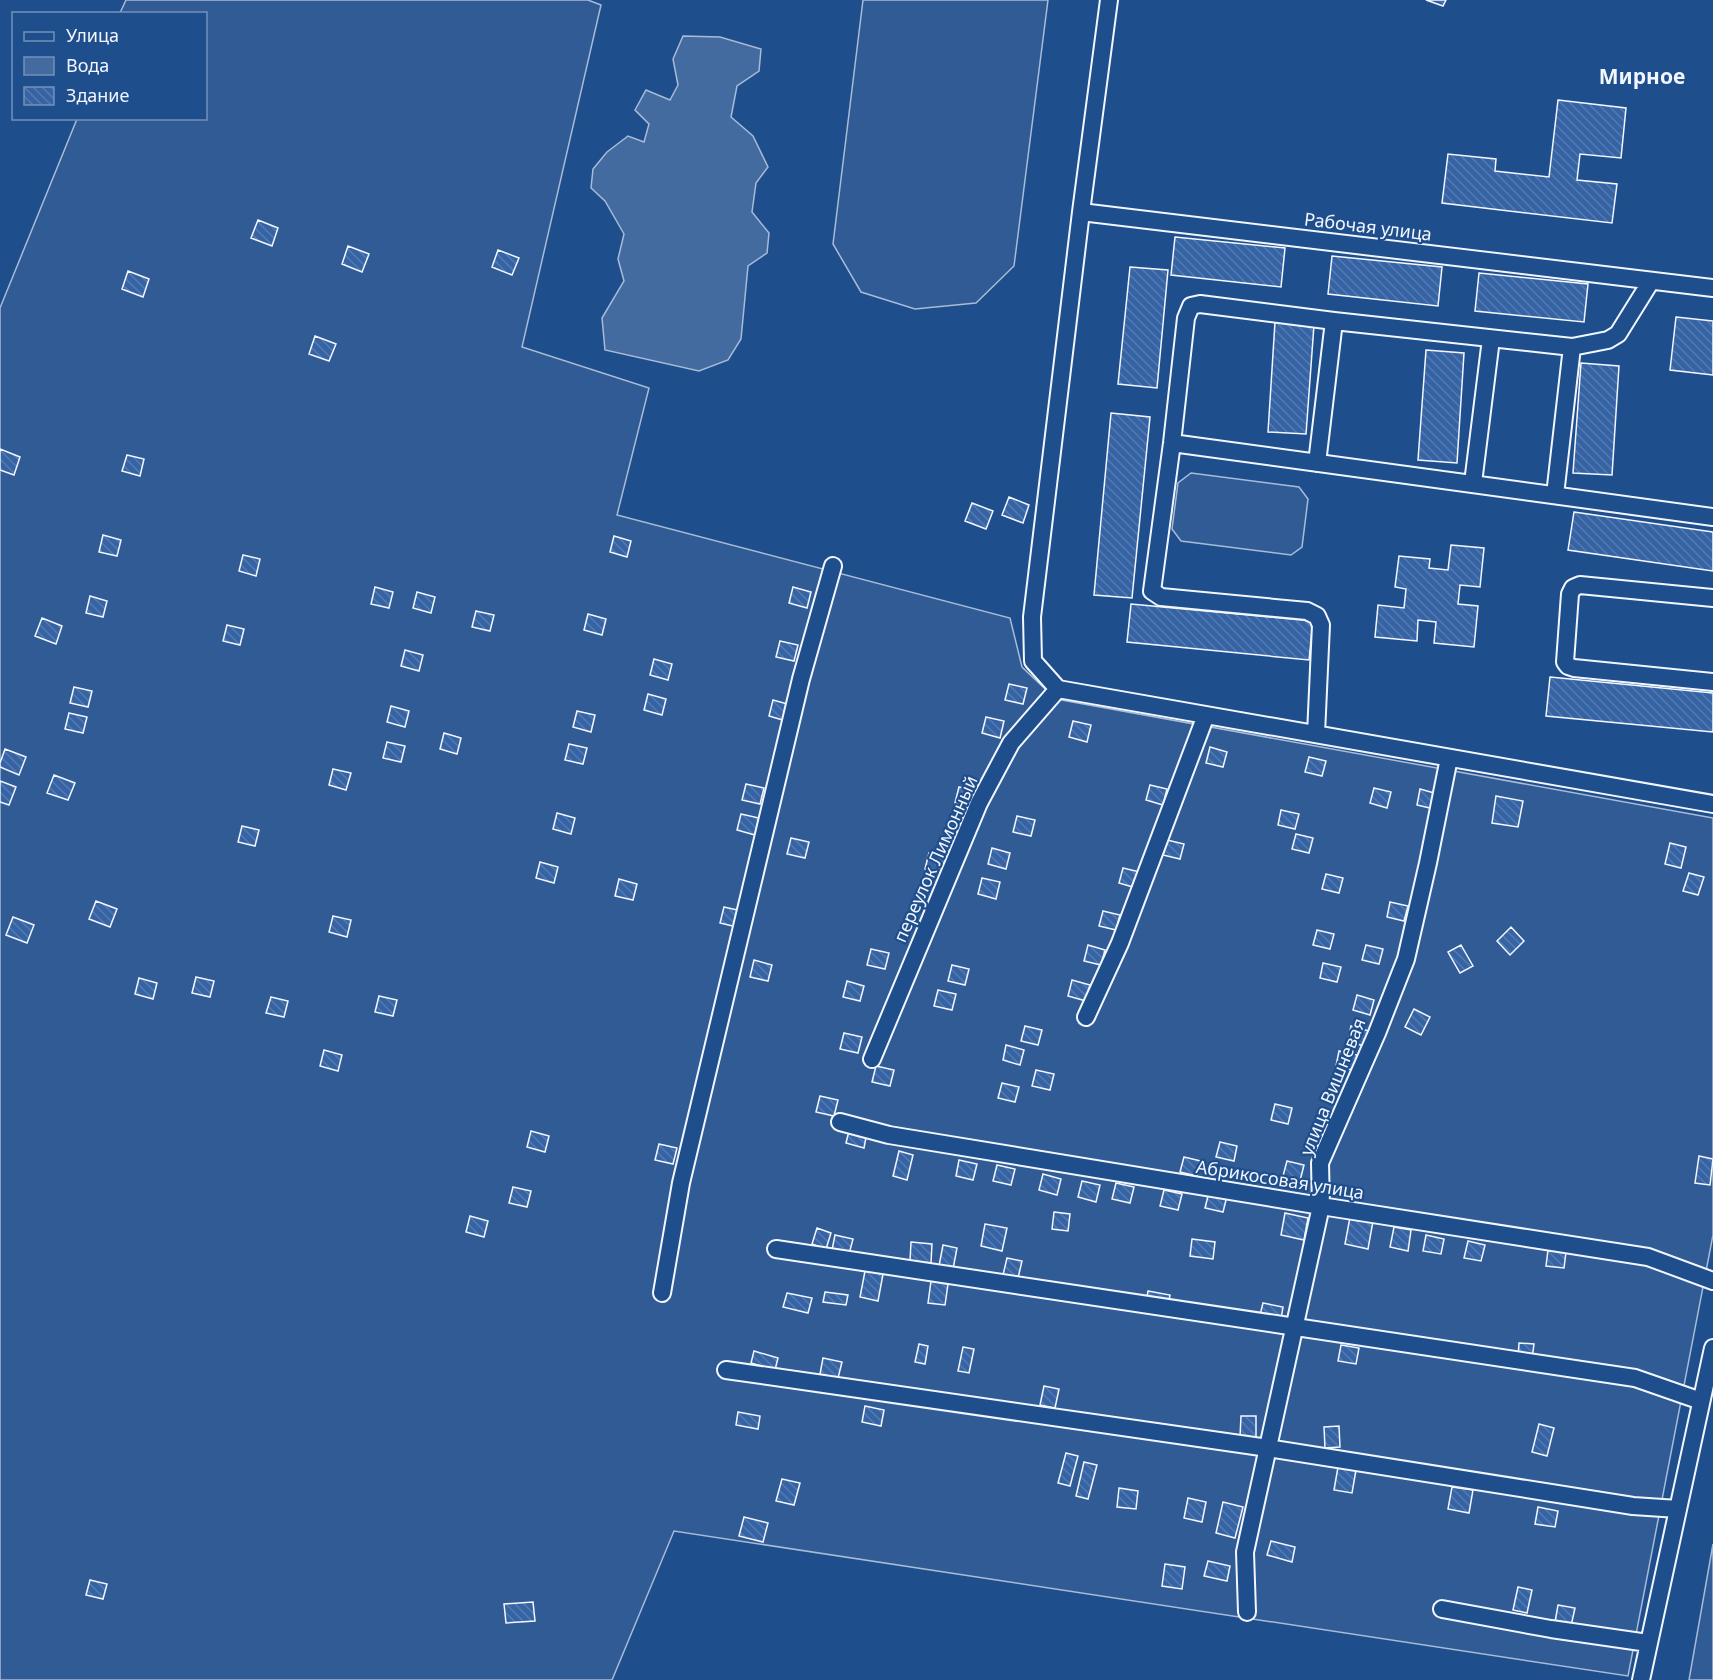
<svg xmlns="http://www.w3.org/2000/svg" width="1713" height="1680" font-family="'Noto Sans',sans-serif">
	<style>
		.garden { fill: #305b95; stroke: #a8bbd7; stroke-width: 1.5 }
		.water { fill: #446ba0; stroke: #a8bbd7; stroke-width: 1.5 }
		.building { fill: url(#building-back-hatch); stroke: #f2f6ff; stroke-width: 1.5 }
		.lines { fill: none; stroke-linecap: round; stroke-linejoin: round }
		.minor-casing { stroke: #f2f6ff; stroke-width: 20 }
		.minor { stroke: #1f4e8c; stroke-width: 16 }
		.labels { text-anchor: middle; stroke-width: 4.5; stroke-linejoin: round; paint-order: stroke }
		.street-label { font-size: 18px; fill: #f2f6ff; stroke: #1f4e8c }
		.quarter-label { font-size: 21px; font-weight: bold; fill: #f2f6ff; stroke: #1f4e8c }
	</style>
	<defs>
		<pattern id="building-back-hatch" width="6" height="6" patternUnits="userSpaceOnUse" patternTransform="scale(1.5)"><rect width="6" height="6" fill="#3563a3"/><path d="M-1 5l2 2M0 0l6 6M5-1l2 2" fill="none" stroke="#537ab1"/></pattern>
	</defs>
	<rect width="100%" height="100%" fill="#1f4e8c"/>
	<path class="garden" d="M126,0h462l13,5 -79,342 127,41 -32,127 393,103 12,49 34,32 657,119v417l-85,441 -954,-145 -62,149h-612v-1372l77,-189 129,-1v-104l-86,-1z
		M863,0h185l-34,266 -38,37 -61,6 -54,-17 -28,-48z
		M1191,473l108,14 9,12 -6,48 -11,8 -110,-14 -9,-12 6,-46z
		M1713,1544v136h-24z"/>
	<path class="water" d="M683,36l37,1 41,12 -2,22 -22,15 -6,31 22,19 15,31 -12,16 -4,29 17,21 -2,20 -19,13 -7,73 -13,21 -29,11 -94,-21 -3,-32 22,-37 -6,-22 6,-25 -19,-33 -14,-13 2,-19 14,-17 21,-16 16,6 5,-18 -14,-14 11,-20 24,10 8,-15 -5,-26z"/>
	<path class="building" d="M1426,0h20l-3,6z
		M1558,100l68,8 -5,50 -41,-4 -3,26 40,4 -5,39 -170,-20 6,-49 48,5 -1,12 54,6z
		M258,220l20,8 -6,18 -21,-8z
		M1175,237l110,11 -4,39 -110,-12z
		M348,246l21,8 -7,18 -20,-8z
		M498,250l21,8 -7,17 -20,-8z
		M1332,256l110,11 -4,39 -110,-12z
		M1130,267l38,3 -11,118 -39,-4z
		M128,271l21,8 -6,18 -21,-8z
		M1479,273l109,11 -4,38 -109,-11z
		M1676,317l37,4v54l-43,-5z
		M1275,322l39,3 -8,109 -38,-2z
		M315,336l21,8 -7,17 -20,-7z
		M1426,350l38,3 -7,110 -39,-3z
		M1581,363l38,3 -7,109 -39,-2z
		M1111,413l39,4 -18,181 -38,-3z
		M0,449l20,8 -6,18 -14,-5z
		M127,455l17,4 -4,17 -18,-5z
		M1009,497l20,8 -6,18 -21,-8z
		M972,503l21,8 -7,18 -21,-8z
		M1574,512l139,20v39l-145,-21z
		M103,535l18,5 -4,16 -18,-4z
		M614,536l17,5 -4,16 -17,-5z
		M1451,545l33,3 -4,39 -20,-2 -2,19 20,2 -4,41 -40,-4 2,-21 -18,-2 -1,21 -42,-4 3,-32 26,3 2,-19 -11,-2 4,-31 31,3 -1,9 19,2z
		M243,555l17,4 -4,17 -17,-5z
		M375,587l18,5 -4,16 -18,-4z
		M793,587l18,5 -4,16 -18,-5z
		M417,592l18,5 -4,16 -18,-5z
		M90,596l17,5 -4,16 -17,-4z
		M1131,604l182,17 -4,39 -182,-18z
		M476,611l18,4 -4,16 -18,-4z
		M588,614l18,5 -4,16 -18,-5z
		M42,618l20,8 -6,18 -21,-8z
		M227,625l17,4 -4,16 -17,-4z
		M780,641l18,4 -4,16 -18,-4z
		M405,650l18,5 -4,16 -18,-5z
		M654,659l18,5 -4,16 -18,-5z
		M1550,677l163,16v39l-167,-16z
		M1009,684l18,4 -4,16 -18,-4z
		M74,687l18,4 -4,16 -18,-4z
		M648,694l18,5 -4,16 -18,-5z
		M773,700l18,5 -5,16 -17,-5z
		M391,706l18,5 -4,16 -18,-5z
		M577,711l18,4 -4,17 -18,-5z
		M69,713l18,4 -4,16 -18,-4z
		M986,717l18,4 -4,17 -18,-5z
		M1073,721l18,4 -4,17 -18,-5z
		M444,733l17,5 -4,16 -17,-5z
		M387,742l18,4 -4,16 -18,-4z
		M569,744l18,4 -4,16 -18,-4z
		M1210,747l17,5 -4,15 -17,-4z
		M5,749l21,8 -7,18 -19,-8v-4z
		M1309,757l17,4 -4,15 -17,-4z
		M333,769l18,4 -5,17 -17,-5z
		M54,775l21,8 -7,17 -21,-7z
		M0,781l16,6 -7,18 -9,-3z
		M746,784l18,4 -4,16 -18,-4z
		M1150,785l17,4 -4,16 -17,-5z
		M959,787l18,4 -4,16 -18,-4z
		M1374,788l17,4 -4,16 -17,-5z
		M1420,789l18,5 -4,15 -17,-4z
		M1496,796l27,5 -5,26 -26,-4z
		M1281,810l18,4 -4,15 -17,-4z
		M557,813l18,5 -4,16 -18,-5z
		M741,814l18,4 -4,17 -18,-5z
		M1017,816l18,4 -4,16 -18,-4z
		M242,826l17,4 -4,16 -17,-4z
		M1296,834l17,4 -4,15 -17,-4z
		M791,838l18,4 -4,16 -18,-4z
		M1167,840l17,4 -4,15 -17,-4z
		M1670,843l16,4 -5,21 -16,-4z
		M992,848l18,5 -4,16 -18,-5z
		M929,853l18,4 -4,16 -18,-4z
		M540,862l18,5 -4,16 -18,-5z
		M1123,868l17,4 -4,16 -17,-5z
		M1689,873l15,4 -6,18 -15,-4z
		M1326,874l17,4 -4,15 -17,-4z
		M982,878l18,4 -4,17 -18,-5z
		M619,879l18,5 -4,16 -18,-4z
		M96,901l21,8 -7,18 -21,-8z
		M1390,902l18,4 -4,15 -17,-4z
		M724,907l18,4 -5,16 -17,-4z
		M1103,911l17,4 -4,15 -17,-4z
		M333,916l18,4 -4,17 -18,-5z
		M13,917l21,8 -7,18 -21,-8z
		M1511,927l13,14 -14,14 -13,-14z
		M1317,930l17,4 -4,15 -17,-4z
		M1088,945l17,5 -4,15 -17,-4z
		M1366,945l17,4 -4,15 -17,-4z
		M1461,945l12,21 -13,7 -12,-21z
		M871,949l18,4 -4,16 -18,-4z
		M754,960l18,5 -4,16 -18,-4z
		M1323,963l18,4 -4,15 -17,-4z
		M952,965l17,4 -4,16 -17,-4z
		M196,977l18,4 -4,16 -18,-4z
		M139,978l18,5 -4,16 -18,-5z
		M1072,980l18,5 -4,16 -18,-5z
		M847,981l17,5 -4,15 -17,-4z
		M938,990l18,4 -4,16 -18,-4z
		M1357,995l17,5 -4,15 -17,-5z
		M379,996l18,4 -4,16 -18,-4z
		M271,997l17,4 -4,16 -18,-4z
		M1414,1009l16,8 -9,18 -16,-8z
		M1025,1026l17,4 -4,15 -17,-4z
		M1351,1026l18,5 -4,15 -17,-4z
		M844,1033l18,4 -4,16 -18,-4z
		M1006,1045l18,5 -4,15 -17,-5z
		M324,1050l18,5 -4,16 -18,-5z
		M1339,1051l18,4 -4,15 -17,-4z
		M876,1066l18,4 -4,16 -18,-4z
		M1036,1070l18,4 -4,16 -18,-4z
		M1002,1083l17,4 -4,15 -17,-4z
		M820,1096l18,4 -4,16 -18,-4z
		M1275,1104l17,4 -4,16 -17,-4z
		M850,1127l17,5 -3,16 -18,-5z
		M531,1131l18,5 -4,16 -18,-5z
		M1220,1142l17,4 -3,15 -18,-4z
		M659,1144l18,4 -4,16 -18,-4z
		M899,1151l14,4 -6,25 -14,-4z
		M1699,1156l14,3 -3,26 -15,-2z
		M1184,1157l17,4 -4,15 -17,-4z
		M959,1160l18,4 -4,16 -17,-4z
		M1287,1161l17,4 -4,16 -17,-5z
		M997,1165l18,4 -4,16 -18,-4z
		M1043,1174l18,5 -4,16 -18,-5z
		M1082,1181l18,4 -4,17 -18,-5z
		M1116,1183l18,4 -4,16 -18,-4z
		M513,1187l18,4 -4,16 -18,-4z
		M1164,1190l18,4 -4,16 -18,-4z
		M1209,1192l18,4 -4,16 -18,-4z
		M1054,1212l16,2 -2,17 -16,-2z
		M1285,1213l23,5 -4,22 -23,-5z
		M470,1216l18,5 -4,16 -18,-5z
		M1350,1217l23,4 -5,28 -23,-5z
		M985,1224l22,4 -5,23 -21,-5z
		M1394,1227l17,3 -3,21 -18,-4z
		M817,1228l14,5 -5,16 -14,-5z
		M835,1235l18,4 -4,15 -17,-4z
		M1426,1235l18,4 -3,15 -18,-3z
		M1192,1239l23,3 -2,17 -23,-3z
		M1468,1241l17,4 -4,16 -17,-3z
		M911,1242l21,2 -1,19 -21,-2z
		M943,1245l14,3 -4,21 -14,-3z
		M1548,1250l18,2 -2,16 -18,-2z
		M1007,1258l15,3 -4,17 -15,-3z
		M865,1271l18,3 -5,27 -18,-4z
		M931,1281l17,3 -3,21 -17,-2z
		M1148,1291l22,4 -2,11 -22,-4z
		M825,1292l23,3 -2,10 -23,-3z
		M787,1293l25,5 -4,15 -25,-6z
		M1263,1303l20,4 -2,12 -21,-4z
		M1519,1343l15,1 -2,15 -14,-1z
		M919,1344l9,2 -3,18 -10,-2z
		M1341,1345l18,3 -3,16 -18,-3z
		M963,1347l11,2 -5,24 -11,-2z
		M754,1351l24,7 -3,12 -24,-7z
		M823,1358l19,4 -4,16 -18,-4z
		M1044,1386l15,3 -4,19 -15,-3z
		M865,1406l19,4 -3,16 -19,-4z
		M738,1412l22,4 -2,13 -22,-4z
		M1241,1416h15v21h-16z
		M1539,1424l15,4 -7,28 -15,-4z
		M1339,1426l1,21 -15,1 -1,-21z
		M1066,1453l12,3 -8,30 -12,-3z
		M1084,1462l13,3 -9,34 -12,-3z
		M1338,1467l18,3 -4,23 -18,-3z
		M782,1479l18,4 -6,22 -18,-4z
		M1452,1487l21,3 -4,23 -21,-4z
		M1119,1488l19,3 -2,18 -19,-2z
		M1188,1498l18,4 -4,20 -18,-4z
		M1223,1502l20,5 -8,31 -19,-5z
		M1538,1507l20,4 -3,16 -20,-3z
		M744,1517l24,6 -5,19 -24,-6z
		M1271,1541l24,6 -3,15 -25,-7z
		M1208,1561l22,5 -3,15 -23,-5z
		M1165,1564l20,3 -3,22 -20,-3z
		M90,1580l17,4 -4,15 -17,-4z
		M1518,1587l14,3 -5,23 -14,-3z
		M533,1602l2,19 -29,2 -2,-19z
		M1558,1605l17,3 -4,18 -16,-4z"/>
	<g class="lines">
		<g class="minor-casing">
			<path id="minor" d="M1109,0l-28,212 -49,405 1,44 25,28 655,115
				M1081,212l632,76
				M1172,443l541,74
				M1317,463l17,-142
				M1473,483l18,-144
				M1555,495l17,-148
				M1713,598l-133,-13 -7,3 -3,6 -5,68 3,4 6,2 139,14
				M1316,734l5,-109 -4,-9 -10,-5 -146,-14 -9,-6 20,-148 14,-125 5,-12 9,-2 134,17 238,26 36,-7 10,-6 33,-53
				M1086,1017l34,-74 86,-228
				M872,1059l107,-256 32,-60 47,-54
				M840,1122l49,13 432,71 327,51 65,24
				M776,1249l859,129 66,23
				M662,1293l19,-110 120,-504 32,-113
				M726,1370l542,78 365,58 45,3
				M1442,1609l109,20 97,14
				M1247,1612l-2,-60 76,-346 -1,-43 57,-130 29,-74 22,-96 21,-105
				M1641,1680l72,-332"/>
		</g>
		<use href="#minor" class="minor"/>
	</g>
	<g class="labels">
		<g class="street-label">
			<text transform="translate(1368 227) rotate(7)" y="6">Рабочая улица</text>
			<text transform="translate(936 859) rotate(-66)" y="6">переулок Лимонный</text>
			<text transform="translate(1333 1087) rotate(-68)" y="6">улица Вишневая</text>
			<text transform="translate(1280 1180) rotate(9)" y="6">Абрикосовая улица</text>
		</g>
		<g class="quarter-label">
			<text x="1642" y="84">Мирное</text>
		</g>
	</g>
	<rect x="12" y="12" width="195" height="108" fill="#1f4e8c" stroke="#7391ba" stroke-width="1.5"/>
	<rect x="24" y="32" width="30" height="9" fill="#1f4e8c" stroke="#7391ba" stroke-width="1.5"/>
	<text x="66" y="42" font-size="18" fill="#f2f6ff">Улица</text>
	<rect x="24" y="57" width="30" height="18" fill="#446ba0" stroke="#7391ba" stroke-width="1.5"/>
	<text x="66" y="72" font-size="18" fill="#f2f6ff">Вода</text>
	<rect x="24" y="87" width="30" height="18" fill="url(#building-back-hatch)" stroke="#7391ba" stroke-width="1.5"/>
	<text x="66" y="102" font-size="18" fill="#f2f6ff">Здание</text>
</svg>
